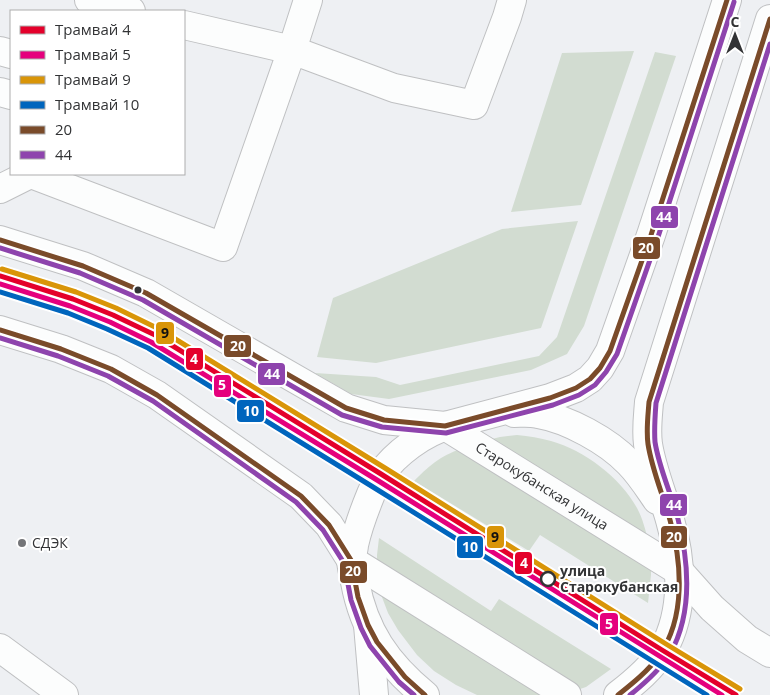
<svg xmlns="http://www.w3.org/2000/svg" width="770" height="695" font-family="'Open Sans',sans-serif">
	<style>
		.green { fill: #d2dcd1 }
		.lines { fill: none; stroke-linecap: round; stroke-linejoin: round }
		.minor-casing { stroke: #bfc0c2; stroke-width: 30 }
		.major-casing { stroke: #bfc0c2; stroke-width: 30 }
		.minor { stroke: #fcfdfd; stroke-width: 28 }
		.major { stroke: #fcfdfd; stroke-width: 28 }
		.bus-1-casing { stroke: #fff; stroke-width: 9 }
		.bus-2-casing { stroke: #fff; stroke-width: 9 }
		.bus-1 { stroke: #7a4b2a; stroke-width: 5 }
		.bus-2 { stroke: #8e44ad; stroke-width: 5 }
		.tram-1-casing { stroke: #fff; stroke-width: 9 }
		.tram-2-casing { stroke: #fff; stroke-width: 9 }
		.tram-3-casing { stroke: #fff; stroke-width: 9 }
		.tram-4-casing { stroke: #fff; stroke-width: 9 }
		.tram-1 { stroke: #e4002b; stroke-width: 5 }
		.tram-2 { stroke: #e5007d; stroke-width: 5 }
		.tram-3 { stroke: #d99508; stroke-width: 5 }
		.tram-4 { stroke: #0065bd; stroke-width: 5 }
		.bus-dot { fill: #323335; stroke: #fff; stroke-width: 2 }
		.poi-dot { fill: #747578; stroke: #fff; stroke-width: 2 }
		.stop-dot { fill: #fff; stroke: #323335; stroke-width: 2.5 }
		.labels { text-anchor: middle; stroke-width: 4; stroke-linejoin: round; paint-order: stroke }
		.street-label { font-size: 14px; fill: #323335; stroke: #fff }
		.poi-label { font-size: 14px; fill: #323335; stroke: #fff; text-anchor: start }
		.stop-label { font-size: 14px; font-weight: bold; fill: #323335; stroke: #fff; text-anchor: start }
		.line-badge { stroke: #fff; stroke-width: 2 }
		.badge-label { font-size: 14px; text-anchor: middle; font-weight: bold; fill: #fff }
		.pale-badge-label { font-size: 14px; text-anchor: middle; font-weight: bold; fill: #111 }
	</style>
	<rect width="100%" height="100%" fill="#eef0f3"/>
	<path class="green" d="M634,51l-53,154 -70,7 51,-159z
		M655,52l21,4 -92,270 -17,28 -36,16 -142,29 -38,-5 -36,-21 61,4 24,8 139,-29 18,-19z
		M578,221l-37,107 -165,35 -59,-6 16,-59 169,-69z
		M517,435c12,1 23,3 34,6 33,9 70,37 86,67 6,11 9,24 12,36l-165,-103 16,-4z
		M466,447l185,115v13l-3,28 -108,-68 -11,16 -115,-70c18,-18 28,-26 52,-34z
		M379,538l112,73 8,-12 112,70 -25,18 -12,4 -197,-123v-13z
		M377,584l179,111h-79l-21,-10 -22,-14 -17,-16 -19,-25 -10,-17z"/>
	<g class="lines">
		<g class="minor-casing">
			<path id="minor" d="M89,0l42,11
				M184,25l108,25 102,38 80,17 33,-88 5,-17
				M0,51l11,3
				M0,92l11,3
				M31,174l192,73 69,-197 16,-50
				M0,189l30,-15
				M368,625l6,70
				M0,648l64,47"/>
		</g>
		<g class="major-casing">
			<g id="major">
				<path d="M0,240l83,26 63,27 200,115 38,12 61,6 105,-28 26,-10 14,-9 10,-11 10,-17 41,-116 76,-235"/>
				<path d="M0,330l61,19 50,20 46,26 144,101 28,29 22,35 216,135"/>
				<path d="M514,413c8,0 16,-1 24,1 30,5 70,27 91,49 11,11 19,24 28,37"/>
				<path id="s1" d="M445,426l234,145 33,37 35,31 23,14"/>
				<path d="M425,695c-38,-31 -61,-64 -70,-113 -1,-7 -4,-15 -4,-23 1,-4 3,-10 3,-14 4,-18 10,-34 17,-51 3,-7 6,-14 10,-20 14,-20 43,-42 67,-48"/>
				<path d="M618,695c17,-13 34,-27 45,-45 22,-39 19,-89 7,-130 -7,-25 -18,-50 -22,-76 -2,-14 0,-28 1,-42l121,-383"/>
			</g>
		</g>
		<use href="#minor" class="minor"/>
		<use href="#major" class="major"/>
		<g class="bus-1-casing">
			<path id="bus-1" d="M0,240l83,26 63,27 200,115 38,12 61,6 105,-28 26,-10 14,-9 10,-11 10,-17 41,-116 76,-235
				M0,330l61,19 50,20 46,26 144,101 28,29 22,35 7,37 10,28 9,17 28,35 20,18
				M618,695c15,-12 30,-24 41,-39 27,-39 23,-93 11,-136 -7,-25 -18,-50 -22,-76 -2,-14 0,-28 1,-42l121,-383"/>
		</g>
		<g class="bus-2-casing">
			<path id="bus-2" d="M0,248l80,25 63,27 199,115 40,12 64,6 107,-28 26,-10 16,-10 11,-13 11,-18 41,-117 76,-235
				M0,338l58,18 50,20 45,25 143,101 27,28 21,33 7,37 10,28 9,18 29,36 15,13
				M630,695c15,-12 30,-25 40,-41 23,-41 19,-91 8,-135 -7,-26 -19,-51 -23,-77 -1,-13 0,-26 1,-39l114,-359"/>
		</g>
		<use href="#bus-1" class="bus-1"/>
		<use href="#bus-2" class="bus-2"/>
		<g class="tram-1-casing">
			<path id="tram-1" d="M0,276l73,23 40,16 42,20 226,139 281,176 74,45"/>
		</g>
		<g class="tram-2-casing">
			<path id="tram-2" d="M0,284l70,22 40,16 41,20 226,138 345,215"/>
		</g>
		<g class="tram-3-casing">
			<path id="tram-3" d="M2,269l74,23 40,16 43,21 226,139 281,176 74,45"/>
		</g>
		<g class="tram-4-casing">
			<path id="tram-4" d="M0,292l68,21 39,16 41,19 225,139 334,208"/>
		</g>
		<use href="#tram-1" class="tram-1"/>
		<use href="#tram-2" class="tram-2"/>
		<use href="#tram-3" class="tram-3"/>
		<use href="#tram-4" class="tram-4"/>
	</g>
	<circle class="bus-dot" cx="138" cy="290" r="4.5"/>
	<circle class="poi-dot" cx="22" cy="543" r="5"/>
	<circle class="stop-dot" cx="548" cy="579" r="7"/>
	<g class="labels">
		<g class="street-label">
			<text dy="5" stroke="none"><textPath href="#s1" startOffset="114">Старокубанская улица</textPath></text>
		</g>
		<g class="poi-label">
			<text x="32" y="548">СДЭК</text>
		</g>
		<g class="stop-label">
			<text x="560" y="576">улица<tspan x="560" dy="16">Старокубанская</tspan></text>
		</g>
	</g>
	<g class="line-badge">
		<rect x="650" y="205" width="29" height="24" rx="5" fill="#8e44ad"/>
		<rect x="632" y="236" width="29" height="24" rx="5" fill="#7a4b2a"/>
		<rect x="155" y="321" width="20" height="24" rx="5" fill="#d99508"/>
		<rect x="223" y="334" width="29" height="24" rx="5" fill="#7a4b2a"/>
		<rect x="185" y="347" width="19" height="24" rx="5" fill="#e4002b"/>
		<rect x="257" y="362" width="29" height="24" rx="5" fill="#8e44ad"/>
		<rect x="213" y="374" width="19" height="24" rx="5" fill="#e5007d"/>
		<rect x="236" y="399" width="29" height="24" rx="5" fill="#0065bd"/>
		<rect x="659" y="493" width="29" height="24" rx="5" fill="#8e44ad"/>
		<rect x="660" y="525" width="28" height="24" rx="5" fill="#7a4b2a"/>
		<rect x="486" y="525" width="19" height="24" rx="5" fill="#d99508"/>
		<rect x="456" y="535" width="28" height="24" rx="5" fill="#0065bd"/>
		<rect x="514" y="551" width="19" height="24" rx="5" fill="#e4002b"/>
		<rect x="339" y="560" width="29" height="24" rx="5" fill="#7a4b2a"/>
		<rect x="599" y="612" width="20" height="24" rx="5" fill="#e5007d"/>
	</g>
	<g class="badge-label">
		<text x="664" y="222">44</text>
		<text x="646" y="253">20</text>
		<text x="238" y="351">20</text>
		<text x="194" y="364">4</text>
		<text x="272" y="379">44</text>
		<text x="222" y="390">5</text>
		<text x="251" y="416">10</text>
		<text x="674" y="510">44</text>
		<text x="674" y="542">20</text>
		<text x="470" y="552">10</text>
		<text x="524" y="568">4</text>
		<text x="353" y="576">20</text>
		<text x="609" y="629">5</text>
	</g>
	<g class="pale-badge-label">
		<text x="165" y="338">9</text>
		<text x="495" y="542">9</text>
	</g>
	<rect x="10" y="10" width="175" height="165" fill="#ffffff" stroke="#adadae"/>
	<rect x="20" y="26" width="25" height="8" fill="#e4002b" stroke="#adadae"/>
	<text x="55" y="35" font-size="15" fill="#323335">Трамвай 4</text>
	<rect x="20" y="51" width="25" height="8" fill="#e5007d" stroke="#adadae"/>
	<text x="55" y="60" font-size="15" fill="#323335">Трамвай 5</text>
	<rect x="20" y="76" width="25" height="8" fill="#d99508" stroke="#adadae"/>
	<text x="55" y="85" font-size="15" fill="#323335">Трамвай 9</text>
	<rect x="20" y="101" width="25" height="8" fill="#0065bd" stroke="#adadae"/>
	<text x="55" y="110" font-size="15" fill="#323335">Трамвай 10</text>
	<rect x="20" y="126" width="25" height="8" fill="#7a4b2a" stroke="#adadae"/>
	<text x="55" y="135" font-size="15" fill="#323335">20</text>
	<rect x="20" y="151" width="25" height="8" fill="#8e44ad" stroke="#adadae"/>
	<text x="55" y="160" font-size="15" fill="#323335">44</text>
	<g transform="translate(735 35)" stroke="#ffffff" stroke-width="4" paint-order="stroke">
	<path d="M0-4L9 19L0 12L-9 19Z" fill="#323335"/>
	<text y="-8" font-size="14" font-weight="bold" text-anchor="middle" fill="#323335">С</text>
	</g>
</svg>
